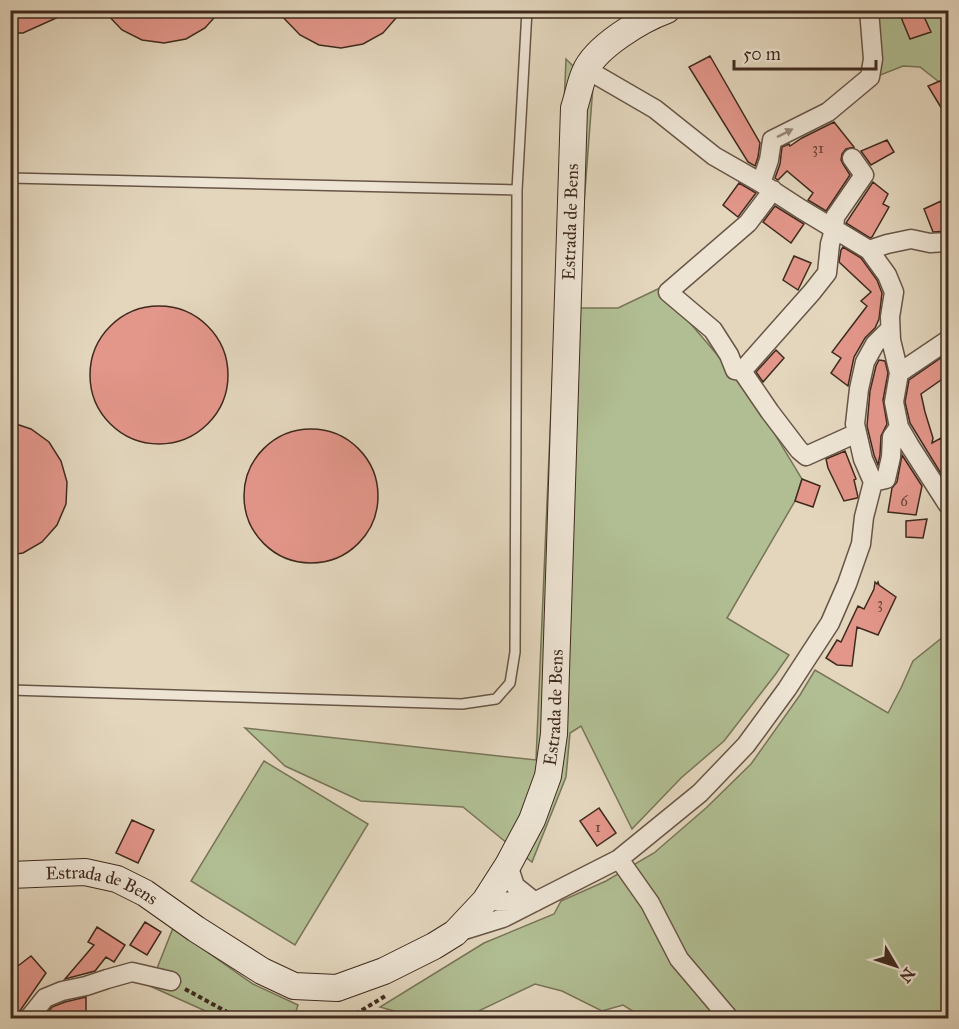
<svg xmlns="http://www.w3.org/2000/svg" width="959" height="1029" font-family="'IM FELL Great Primer',serif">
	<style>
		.green { fill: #b1be93; stroke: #787458; stroke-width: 1.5 }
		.building { fill: #e3968a; stroke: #3f2a1e; stroke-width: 1.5 }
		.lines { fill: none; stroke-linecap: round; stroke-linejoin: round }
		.lane-casing { stroke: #685546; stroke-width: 12 }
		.street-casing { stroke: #685546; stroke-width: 21 }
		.secondary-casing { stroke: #3f2a1e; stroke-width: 28 }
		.path { stroke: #3f2a1e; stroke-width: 4; stroke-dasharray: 4.5 3; stroke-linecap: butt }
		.lane { stroke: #ede4d4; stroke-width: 9 }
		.street { stroke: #ede4d4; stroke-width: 18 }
		.secondary { stroke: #ede4d4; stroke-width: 26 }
		.oneway { fill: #968779 }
		.labels { text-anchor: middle; stroke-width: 4.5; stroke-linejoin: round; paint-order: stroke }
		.number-label { font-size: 15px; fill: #684539 }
		.street-label { font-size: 18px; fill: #3f2a1e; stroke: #ede4d4 }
	</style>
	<rect width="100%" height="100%" fill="#e3d6bd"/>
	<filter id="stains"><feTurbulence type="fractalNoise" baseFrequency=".00333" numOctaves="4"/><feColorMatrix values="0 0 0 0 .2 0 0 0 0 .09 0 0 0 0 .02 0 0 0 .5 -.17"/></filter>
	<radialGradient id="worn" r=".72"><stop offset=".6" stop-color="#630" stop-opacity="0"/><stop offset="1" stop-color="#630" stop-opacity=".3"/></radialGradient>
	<path class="green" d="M879,11h69v78l-28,-22 -17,-1 -25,10 -2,-42z
		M566,59l27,27 -11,144 -3,78h39l42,-20 90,105 52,86 -7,22 -68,117 62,37 -14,20 -51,66 -43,37 -49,51 -51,-103 -11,7 -4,44 -34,85 -30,-23 -39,-32 -102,-6 -76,-35 -40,-38 291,32z
		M948,633v385h-304l-21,-13 -21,6 -40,-20 -27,-7 -71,34h-46l-38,-11 104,-64 70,-29 7,-13 45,-20 48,-28 52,-45 45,-44 49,-69 15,-25 73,43 13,-25 12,-27z
		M264,761l104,63 -73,121 -104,-64z
		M173,928l80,56 45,21 -4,13h-73l-71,-32z"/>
	<path class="building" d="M10,10h64l-51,23h-13z
		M103,10h118l-16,18 -19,11 -22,4 -22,-3 -20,-10z
		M276,10h127l-20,23 -20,11 -22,4 -22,-3 -19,-10z
		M898,10h23l10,22 -21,7z
		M710,56l50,87 -2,14 -3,9 -7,-4 -59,-95z
		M940,81l8,8v30l-20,-33z
		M834,122l20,25 -8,2 -4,5 -1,6 2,4 7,11 -24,36 -18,-11 5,-7 -26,-22 -9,9 -3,-2 5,-14 2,-17 7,-3 1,2 12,-8z
		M887,140l7,12 -23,13 -10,-14z
		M873,182l15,12 -5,10 6,3 -17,30 -2,1 -24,-15z
		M739,183l17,10 -18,24 -15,-12z
		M941,201l7,17v13l-15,1 -9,-23z
		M775,206l29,18 -13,19 -28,-21z
		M843,247l18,11 16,22 5,13 -3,26 -4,9 -10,10 -11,19 -6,29 -17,-13 10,-15 -9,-6 35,-46 -6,-5 10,-9 -32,-30 2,-12z
		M794,256l17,7 -13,27 -15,-10z
		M90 375a69 69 0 1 1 138 0a69 69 0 1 1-138 0Z
		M776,350l8,8 -21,24 -7,-10z
		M948,353v22l-27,19 4,18 8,26 -1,5 9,-5 7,17v30l-38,-62 -5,-21 4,-22z
		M879,360l6,1 3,12 -5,27 4,24 -6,12 -1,19 -2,10 -4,-10 -7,-29 3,-35 6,-25z
		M10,422l21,7 18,13 12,19 6,21 -1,22 -9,21 -15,17 -19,11 -13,2z
		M244 496a67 67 0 1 1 134 0a67 67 0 1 1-134 0Z
		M845,451l11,28 -2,1 4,17 -1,1 -13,3 -16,-33 -2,-9z
		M902,455l20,31 -6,29 -28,-3 4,-24 5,-6z
		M802,479l18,7 -7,21 -18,-6z
		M927,519l-4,19 -17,-1v-16z
		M875,582l2,2 1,-2 1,3 17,12 -18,38 -21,-8 -5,39 -15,-1 -11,-7 11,-18 4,2 17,-36 6,3 10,-20z
		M599,808l17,25 -19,13 -17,-25z
		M132,820l22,10 -16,33 -22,-10z
		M145,922l16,10 -14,23 -17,-10z
		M97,927l28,18 -11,17 -8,-5 -11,14 -30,8 29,-34 -6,-3z
		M31,956l15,17 -31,45h-5v-46z
		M86,997v16l-4,5h-38l8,-11 13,-5z"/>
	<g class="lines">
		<g class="lane-casing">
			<path id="lane" d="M10,178l507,12
				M10,690l452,14 34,-5 14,-16 5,-31 2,-462 10,-180"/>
		</g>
		<g class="street-casing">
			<path id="street" d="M586,69l69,40 59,47 47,27 40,26 68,41 18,25 7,17 -4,25 1,23 8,33 -5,29 5,25 11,19 38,59
				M852,158l12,17 -29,42 -1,13 -4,14 -3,29 -15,19 -70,79 28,41 29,38 7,6 51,-23
				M761,183l8,-23 3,-20 56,-28 42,-35 3,-18 -4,-49
				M869,250l18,-6 24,-5 19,4 18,-1
				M742,371l-7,-1 -6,-15 -16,-25 -45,-38 80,-69 25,-33
				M899,373l49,-33
				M873,482l13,-3 5,-22 1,-20 7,-10
				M619,859l31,44 29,56 50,59
				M508,865l7,21 20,16
				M485,901l48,1
				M458,932l45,-14 116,-59 81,-66 46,-48 41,-56 43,-66 17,-39 14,-40 3,-27 9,-35 -10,-23 -8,-35 4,-35 6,-27 10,-18 15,-15
				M29,1018l16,-20 17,-7 24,-5 21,-7 25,-7 39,9"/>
		</g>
		<g class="secondary-casing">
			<g id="secondary">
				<path id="s1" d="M10,875l75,-3 32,7 28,14 51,36 66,42 32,15 43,2 47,-17 50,-25 21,-13 30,-32 23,-36 24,-45 16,-44 6,-42 20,-626c4,-12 6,-25 11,-36 10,-25 57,-53 82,-62"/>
			</g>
		</g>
		<path class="path" d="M185,989l53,29
			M358,1013l8,5
			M349,1018l38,-23"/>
		<use href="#lane" class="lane"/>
		<use href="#street" class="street"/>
		<use href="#secondary" class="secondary"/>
	</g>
	<defs><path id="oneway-solid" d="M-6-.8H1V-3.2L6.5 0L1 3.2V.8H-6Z" transform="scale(1.5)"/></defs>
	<use class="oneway" href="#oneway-solid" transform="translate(785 133) rotate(-27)"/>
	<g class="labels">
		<g class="number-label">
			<text x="818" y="153">31</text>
			<text x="904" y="506">6</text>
			<text x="880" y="608">3</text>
			<text x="598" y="832">1</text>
		</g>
		<g class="street-label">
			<text dy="6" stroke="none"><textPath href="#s1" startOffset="1228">Estrada de Bens</textPath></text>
			<text dy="6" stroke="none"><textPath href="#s1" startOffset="742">Estrada de Bens</textPath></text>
			<text dy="6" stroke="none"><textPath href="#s1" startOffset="94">Estrada de Bens</textPath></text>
		</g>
	</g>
	<rect width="959" height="1029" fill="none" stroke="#e3d6bd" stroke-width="36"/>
	<rect x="12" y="12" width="935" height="1005" fill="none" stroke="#3f2a1e" stroke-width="3"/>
	<rect x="18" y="18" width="923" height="993" fill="none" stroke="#3f2a1e" stroke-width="1.5"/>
	<g transform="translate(896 966) rotate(129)" stroke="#ede4d4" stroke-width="4.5" paint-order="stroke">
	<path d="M0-4.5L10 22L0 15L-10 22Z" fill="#3f2a1e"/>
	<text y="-9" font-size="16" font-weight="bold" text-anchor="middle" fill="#3f2a1e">N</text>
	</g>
	<path d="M734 60v9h142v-9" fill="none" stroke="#3f2a1e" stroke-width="3"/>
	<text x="743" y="60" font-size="18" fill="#3f2a1e" stroke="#ede4d4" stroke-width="4.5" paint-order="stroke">50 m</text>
	<rect width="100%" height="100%" filter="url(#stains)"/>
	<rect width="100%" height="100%" fill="url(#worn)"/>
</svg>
